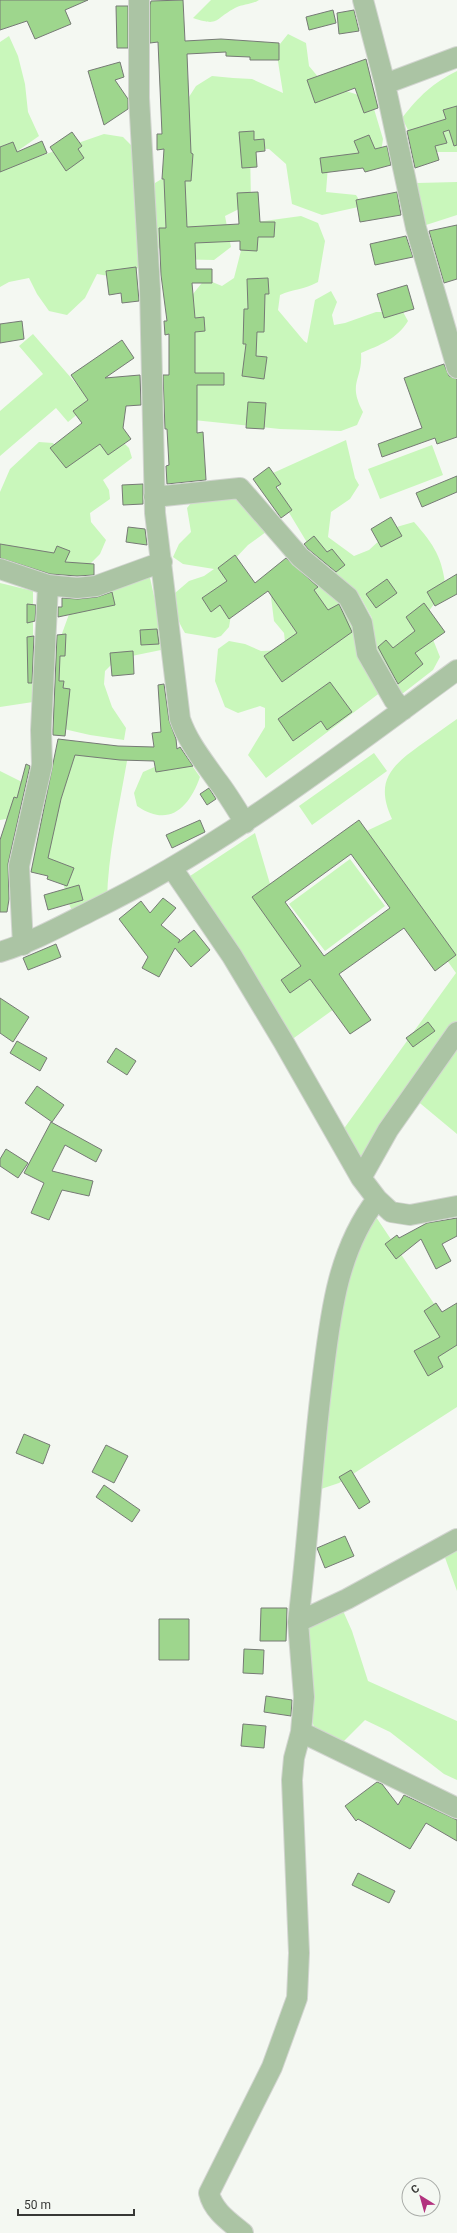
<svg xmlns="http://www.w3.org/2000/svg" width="457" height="2233" font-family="Roboto,sans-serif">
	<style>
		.green { fill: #c9f7bb }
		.building { fill: #9ed68d; stroke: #767a75; fill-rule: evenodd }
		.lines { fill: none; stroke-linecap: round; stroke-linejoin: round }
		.minor-casing { stroke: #d2d5d0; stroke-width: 22 }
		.minor { stroke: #abc4a4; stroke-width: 20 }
	</style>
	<rect width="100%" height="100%" fill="#f4f8f2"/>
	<path class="green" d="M211,0h48c-8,5 -16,4 -24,8 -21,11 -15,19 -42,10z
		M288,34l18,9 3,23 15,18 47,15 12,40 -3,20 -52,7 -2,26 30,3 7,11 -41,9 -30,-11 -6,-40 -17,-15 -19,-1 1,55 -26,13 6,31 -17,13 -46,-1 -16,-19 3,-57 23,-14v-55l18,-28 16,-10 21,2 19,1 31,14 -7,-44z
		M9,36l9,20 7,28 3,28 11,24 -30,21 -9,2v-117z
		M457,71v81h-38l-17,-34c17,-22 31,-35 55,-47z
		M104,134l19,3 11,11 7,117 -15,14 -29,-5 -12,24 -18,17 -18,-4 -12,-17 -8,-16 -20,4 -9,5v-117z
		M457,182v33l-31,10 -9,-42z
		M301,216l17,7 7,18 -7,41c-14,8 -25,7 -38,13l-2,15 26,31 3,2 8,-43 16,-9 6,11 -5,13 2,10 11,-2 31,-11h27l5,9c-11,18 -28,24 -47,32 2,27 -14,29 2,59l-6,13 -16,6 -61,-2 -96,-10 -3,-110 24,-30 17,7 12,-8 10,-39 13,-17z
		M33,334l59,68 -24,20 -12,-14 -56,48v-45l43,-37 -24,-28z
		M116,435l13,13 3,10 -29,22 6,10 1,9 -20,14 1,9 15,18 -6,14 -15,15 -85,-21v-56l10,-23 29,-27 14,1 11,14 34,-12z
		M346,440l9,38 4,7 -9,14 -19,13 -3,25 26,19 15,-6 24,-22 21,-6c21,24 28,35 32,67l-22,28 16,40 -7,13 -31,24 -29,-49 -1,-27 -12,-22 -37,-27 -38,-63 -12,-33z
		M432,445l11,30 -63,24 -12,-30z
		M225,495l26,9 19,25 -22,16 -18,19 5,27 -6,36 -8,9 -6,2 -30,-5c-8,-13 -11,-24 -10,-40l14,-12 15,-5 10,-7 -31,-5 -10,-7 6,-13 12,-12 -4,-24 9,-11z
		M148,569l10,45 3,36 -44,9 -12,12 -1,13 8,23 14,21 -2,12 -34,-5 -35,-8 1,-77 16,-44z
		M310,573l46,47 25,72 -115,86 -18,-23 17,-28v-19l-5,-2 -22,7 -13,-6 -10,-26 3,-32 11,-8 16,3 16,7 25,-1 -2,-17 -10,-12 -3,-24z
		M0,583l33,8v111l-33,5z
		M457,719v415l-48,-40 -48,78 -21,-38 116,-161 -98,-138 34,-16c-17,-37 -2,-52 27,-73 13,-9 25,-18 38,-27z
		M68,747l60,8c-8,49 -20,96 -21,146l-34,12 -7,-16 -4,-23 -25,-10z
		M374,753l13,18 -75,54 -13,-19z
		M186,757l14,20c-11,31 -31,51 -63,29l-3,-13 9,-21 23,-10z
		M0,771l26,13 -8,33 -18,3z
		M255,833l18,61 68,110 -54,39 -103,-163z
		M350,859l35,47 -60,45 -36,-47z
		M368,1205l89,133v69l-118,76 -30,10 20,-184z
		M457,1542v49l-14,-39z
		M340,1604l12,27 16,50 89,40v59l-13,-6 -54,-42 -25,-12 -23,23 -26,-8 -10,-38 -9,-70z"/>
	<path class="building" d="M0,0h88l-23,10 6,14 -36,15 -8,-18 -27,9z
		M183,0l2,41 36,-2 58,4v17h-29v-3l-24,-1v-4l-39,2 4,99 2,1 -2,27h-6l2,46 52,-3 -2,-31 21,-1 2,30h15l-1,15h-16l-1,14 -17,-1v-9l-45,2 1,26h16v14h-20l3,35 9,-1 1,14 -10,1v41h29v12h-27v48l6,-1 3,48 -39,4 -1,-18 3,-1 -2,-36h-2l-2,-54h6v-41l-4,1 -1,-14h3l-6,-46 -2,-47h7l-2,-49h-2l2,-30 -7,1v-16h5l-4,-92 -8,1v-38l1,-4z
		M116,6h12v42h-11z
		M333,10l3,13 -27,7 -3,-13z
		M354,10l5,21 -20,3 -2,-21z
		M366,59l12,49 -14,5 -9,-25 -40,15 -8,-23z
		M120,62l4,15 -9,3 13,19v10l-24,16 -16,-54z
		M457,106v39l-3,1 -5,-16 -6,2 4,11 -12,3 4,14 -24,8 -8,-37 39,-12 -3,-9z
		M254,131v9l10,-1 1,12 -9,1 1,15 -15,1 -3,-36z
		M72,132l10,14 -4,3 6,9 -18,13 -16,-24z
		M369,135l6,14 12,-3 4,19 -26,7 -2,-4 -41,5 -2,-15 39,-5 -5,-12z
		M42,141l5,12 -47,19v-25l13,-5 4,10z
		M397,192l4,23 -41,7 -4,-22z
		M457,225v54l-13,4 -15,-52z
		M406,236l7,21 -38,8 -5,-21z
		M136,267l3,34 -17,2 -1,-10 -12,2 -3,-24z
		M268,278l1,16h-4l-1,38h-7l-1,24 11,1 -3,22 -22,-3 4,-32h-3l1,-35h4l-1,-30z
		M407,285l7,24 -30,9 -7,-24z
		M22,321l2,18 -24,4v-19z
		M122,340l12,18 -29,20 35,-3 1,30 -15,1 -3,22 8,11 -23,16 -8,-11 -34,24 -16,-20 32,-25 -9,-12 15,-11 -17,-25z
		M444,364l5,12 8,3v58l-20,7 -2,-6 -53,19 -4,-13 44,-16 -18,-50z
		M248,402l18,1 -2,26 -18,-1z
		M269,467l12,17 -5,3 16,23 -11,8 -28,-39z
		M457,476v16l-35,15 -6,-14z
		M143,484v20l-20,1 -1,-20z
		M391,517l11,19 -21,11 -10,-18z
		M128,527l17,2 2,16 -21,-3z
		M314,536l13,16 5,-3 13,16 -9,7 -28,-23 -4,-5z
		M0,544l54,9 3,-7 13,5 -5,11 29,2v11l-17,1 -27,-2 -50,-16z
		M235,555l20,28 31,-25 32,29 -4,3 14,20 11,-6 13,28 -70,50 -18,-26 33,-23 -29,-42 -39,28 -9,-14 -9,7 -9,-14 25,-17 -9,-13z
		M457,574v20l-22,12 -8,-14z
		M387,579l10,14 -21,15 -10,-14z
		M112,592l3,13 -57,12v-10h4v-9l16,1 19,-2z
		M424,603l21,29 -30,21 8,11 -25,20 -20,-37 8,-7 7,8 22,-17 -9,-14z
		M27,604l9,1 -1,16 -8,2z
		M157,629l2,15 -18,1 -1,-15z
		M66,634l-1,22h-5l-1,25h5l-1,7 7,1 -5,47 -12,-1v-5l4,-95z
		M34,636l-2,47h-4l-1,-46z
		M133,651l1,23 -22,2 -2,-23z
		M330,682l22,30 -25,18 -6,-9 -28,20 -15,-22z
		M164,684l5,36 7,19 1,10 3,-2 13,19 -37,6 -2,-11 -34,-1 -45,-5 -14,44 -13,59 26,10 -7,18 -20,-7 1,-3 -17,-4 27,-133 60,7 36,1 -2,-14 9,-1 -3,-47z
		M26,764l4,2 -22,98 1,35 -2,13h-7v-72l14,-43 3,1z
		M209,788l7,11 -9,6 -7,-11z
		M200,820l5,12 -33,16 -6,-13z
		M359,820l97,135 -21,16 -31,-43 -65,46 32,46 -21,14 -40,-55 -20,14 -9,-13 20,-14 -49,-69zM351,854l39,54 -66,48 -39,-54z
		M79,885l4,15 -35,10 -4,-15z
		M163,898l13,10 -15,17 19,15 -2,3 16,-13 16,20 -19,17 -16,-19 -16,29 -17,-9 6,-11 -29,-38 22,-18 9,12z
		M56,944l5,13 -33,13 -5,-12z
		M0,998l29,19 -16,25 -13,-9z
		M428,1022l7,9 -22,16 -7,-9z
		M17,1041l30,17 -7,13 -30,-18z
		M116,1048l20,13 -9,14 -20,-13z
		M37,1086l27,19 -12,17 -27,-19z
		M51,1122l51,28 -6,12 -31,-17 -13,26 41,10 -4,15 -27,-6 -13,30 -18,-7 13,-30 -20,-10z
		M6,1149l22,14 -10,15 -18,-12v-7z
		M457,1218v18l-15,8 9,17 -15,8 -15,-30 -25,20 -11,-15 12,-9 2,3 28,-15z
		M436,1303l6,9 15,-9v42l-19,12 5,10 -15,9 -14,-25 26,-14 -16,-26z
		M24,1434l26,11 -7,19 -27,-11z
		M106,1445l22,11 -14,27 -22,-11z
		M351,1470l19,32 -11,7 -20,-32z
		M104,1485l36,25 -8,12 -36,-25z
		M345,1536l9,20 -29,12 -8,-20z
		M261,1608h26l-1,33h-26z
		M159,1619h30v41h-30z
		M244,1649l20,1 -1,24 -20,-1z
		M266,1696l26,4 -1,16 -27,-4z
		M243,1724l23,2 -2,22 -23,-2z
		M377,1782l5,2 16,21 6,-10 53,25v21l-31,-18 -16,26 -52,-30 -2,2 -11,-15z
		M358,1873l37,18 -6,12 -37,-18z"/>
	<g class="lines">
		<g class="minor-casing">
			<path id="minor" d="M139,0v98l11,191 5,224 25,206c8,23 22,40 36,60 11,14 20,29 29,44
				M363,0l22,84 31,144 41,140
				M385,84l72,-27
				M154,497l86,-9 60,69 48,40 14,26 5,30 27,47 9,10
				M0,569l48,16 -7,145 1,35 -23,101 4,79
				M48,585l29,3 19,-2 66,-24
				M172,868l60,88 51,85 78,137 16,21 14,13 19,3 47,-9
				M0,952c32,-10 61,-26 91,-41 132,-64 248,-155 366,-241
				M361,1178l27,-48 69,-98
				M457,1539l-110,60 -49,23 6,75 -3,35 156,76
				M298,1622c10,-79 14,-160 24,-239 8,-64 14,-131 55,-184
				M243,2233c-13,-11 -30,-22 -34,-40l63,-126 25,-69 2,-45 -7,-173 2,-22 7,-26"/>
		</g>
		<use href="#minor" class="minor"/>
	</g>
	<g transform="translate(421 2197) rotate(323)"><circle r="19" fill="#f4f8f2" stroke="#a8aba7"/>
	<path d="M0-3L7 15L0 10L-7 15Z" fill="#b2327e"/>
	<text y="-6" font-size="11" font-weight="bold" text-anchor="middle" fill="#373836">С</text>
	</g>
	<path d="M18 2209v6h116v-6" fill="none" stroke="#373836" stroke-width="2"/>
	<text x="24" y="2209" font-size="12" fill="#373836" stroke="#f4f8f2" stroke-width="3" paint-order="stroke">50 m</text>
</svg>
